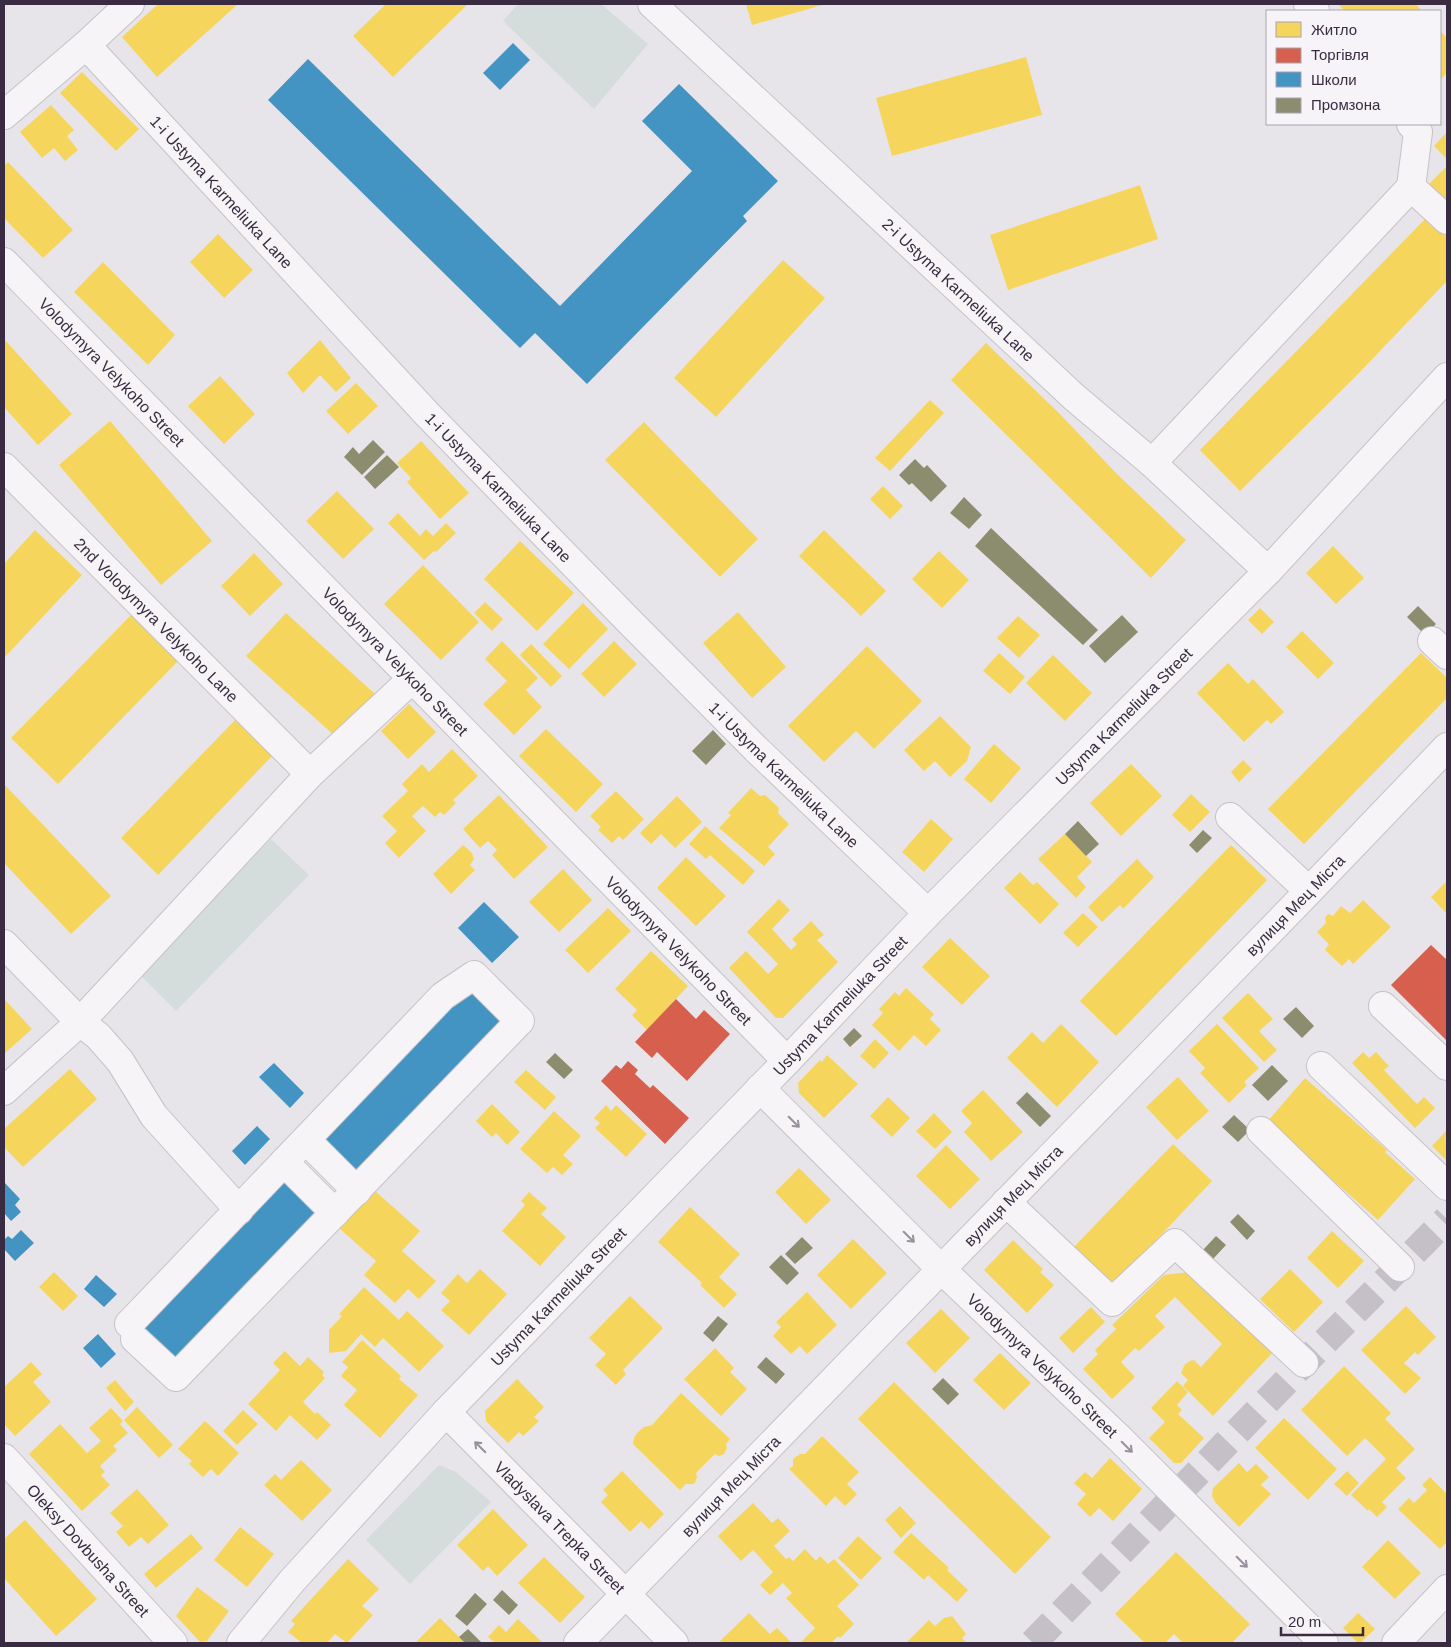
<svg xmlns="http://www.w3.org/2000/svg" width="1451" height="1647" font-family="Arial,sans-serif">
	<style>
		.green { fill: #d5dcdc }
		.homes { fill: #f6d55c }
		.shops { fill: #d6604d }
		.schools { fill: #4393c3 }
		.industry { fill: #8c8c6e }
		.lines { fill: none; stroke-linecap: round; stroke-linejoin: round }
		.minor-tunnel { stroke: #c5c0c8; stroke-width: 28; stroke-dasharray: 28 14; stroke-linecap: butt }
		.minor-casing { stroke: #c5c2c6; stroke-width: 30 }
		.minor { stroke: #f6f4f6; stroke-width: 28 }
		.oneway { stroke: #98909c }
		.labels { text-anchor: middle; stroke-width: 5; stroke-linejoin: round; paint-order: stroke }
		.street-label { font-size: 16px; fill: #392c42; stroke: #f6f4f8 }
	</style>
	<rect width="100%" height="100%" fill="#e8e5ea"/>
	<path class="green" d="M518,4h83l47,40 -54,65 -91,-88z
		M271,839l38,36 -133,136 -36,-36z
		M439,1465l17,7 35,30 -81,82 -44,-44z"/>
	<path class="homes" d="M158,4h80l-81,73 -35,-40z
		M386,4h82l-75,73 -40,-41z
		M746,4h80l-74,21z
		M1338,4h78l6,7h-77z
		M1440,30l7,8v35l-7,7z
		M1026,57l16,58 -150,41 -16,-58z
		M82,72l57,57 -23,22 -56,-58z
		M51,105l23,25 -7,6 11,14 -13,11 -11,-13 -12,10 -22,-26z
		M1447,132v27l-13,-13z
		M8,162l65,68 -30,28 -39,-40v-52z
		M1447,166v39l-19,-20z
		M1140,185l18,54 -150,51 -18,-55z
		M1428,216l19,19v46l-90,94 -117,116 -40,-41z
		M218,234l35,36 -29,28 -34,-36z
		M783,260l42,38 -109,119 -42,-39z
		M103,262l72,73 -27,30 -74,-73z
		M4,339l68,75 -34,31 -34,-38z
		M320,340l31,38 -15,14 -16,-17 -17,18 -16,-20z
		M986,343l73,70 57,60 70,67 -35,38 -200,-198z
		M220,376l35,38 -31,30 -36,-38z
		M356,383l22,23 -30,28 -22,-23z
		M930,400l14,13 -54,58 -15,-13z
		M110,421l102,120 -51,44 -102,-120z
		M644,422l114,117 -38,38 -115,-117z
		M421,441l48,52 -29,26 -33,-37 4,-4 -14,-15z
		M883,486l20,20 -13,13 -20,-20z
		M337,491l37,38 -31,30 -37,-38z
		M398,513l22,23 6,-7 7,7 13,-13 10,10 -20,19 -2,-1 -10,9 -36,-37z
		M35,530l47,45 -78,83v-94z
		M824,530l62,61 -25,25 -62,-60z
		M520,541l54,52 -37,38 -53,-52z
		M1333,546l31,32 -28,26 -30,-31z
		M939,551l30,29 -27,28 -30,-29z
		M254,553l29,31 -33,32 -29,-30z
		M423,565l56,57 -38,38 -57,-56z
		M485,602l18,17 -11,12 -18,-18z
		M583,603l25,26 -39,40 -26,-25z
		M1260,608l14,14 -12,12 -14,-14z
		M738,612l48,55 -34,31 -49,-55z
		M286,613l89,81 -39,43 -90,-81z
		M131,615l47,46 -120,123 -47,-46z
		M1018,616l22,19 -21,23 -22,-20z
		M1302,631l32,32 -16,16 -32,-32z
		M502,641l36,37 -12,12 16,17 -28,28 -31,-31 24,-23 -22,-22z
		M614,641l23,23 -33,33 -23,-23z
		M531,644l31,32 -11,11 -31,-32z
		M867,646l55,55 -48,48 -18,-18 -32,31 -36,-36z
		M999,653l26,24 -15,17 -27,-23z
		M1421,653l26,25v20l-143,146 -36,-35z
		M1053,655l39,38 -27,28 -39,-38z
		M1228,663l20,21 5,-5 31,33 -13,12 -4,-4 -23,22 -47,-49z
		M409,704l27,28 -28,27 -27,-28z
		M940,716l31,31 -4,14 -17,16 -15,-16 -11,10 -20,-21z
		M237,718l37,36 -116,121 -37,-37z
		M546,729l57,55 -27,28 -57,-56z
		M994,744l27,24 -30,35 -27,-24z
		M452,749l26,27 -25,24 3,3 -12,12 -4,-3 -5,5 -12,-11 -11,10 14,15 -27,27 -14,-15 12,-12 -15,-15 26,-25 -6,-7 20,-20 7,8z
		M1243,760l9,9 -13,13 -8,-10z
		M1131,764l31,32 -41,40 -31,-33z
		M4,784l107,112 -40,38 -67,-71z
		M751,788l9,8 5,-1 14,13 -1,5 11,11 -21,23 7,7 -11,12 -45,-38 12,-13 -3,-2z
		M616,791l28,28 -21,21 -4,-4 -7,7 -14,-13 3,-3 -11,-11z
		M1191,794l19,18 -20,20 -18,-17z
		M499,795l49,52 -34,32 -22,-24 5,-5 -9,-9 -8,7 -17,-19z
		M677,796l25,26 -27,26 -14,-14 -10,10 -11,-11z
		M931,819l22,20 -29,33 -22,-20z
		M705,826l50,45 -12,14 -33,-30 -4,4 -17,-15z
		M1065,834l27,28 -15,15 9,10 -10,11 -38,-39z
		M463,845l9,8 2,6 -4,6 5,5 -24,24 -18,-20z
		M1231,845l36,35 -151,156 -36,-35z
		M686,857l40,39 -30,30 -39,-38z
		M1137,859l17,18 -31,32 -3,-4 -18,17 -14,-15z
		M563,869l29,31 -33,32 -30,-30z
		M1020,872l13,13 4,-3 22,22 -19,20 -36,-36z
		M1447,881v33l-16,-17z
		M779,899l11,11 -18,19 19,21 6,-6 -5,-5 19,-18 13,14 -7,5 21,22 -55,56h-7l-47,-50 17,-17 22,23 10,-10 -31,-32z
		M1363,900l28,27 -38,37 -4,-5 -7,7 -17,-16 4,-6 -12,-12 9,-9 -1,-5 3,-4 5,2 8,-10 9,7z
		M608,908l23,23 -43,42 -23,-23z
		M1083,913l15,14 -20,20 -15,-14z
		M950,938l40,38 -28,29 -40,-38z
		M651,951l37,35 -41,44 -15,-15 5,-5 -22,-21z
		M906,988l28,26 -4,5 11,11 -15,16 -12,-11 -15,16 -27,-26 11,-12 -4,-4 16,-17 4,4z
		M1248,993l25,26 -14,12 18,19 -13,12 -42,-44z
		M5,1000l27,29 -28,25v-53z
		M1061,1024l38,38 -42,45 -50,-49 25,-26 11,11z
		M1217,1024l42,44 -15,14 3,3 -18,18 -29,-30 5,-5 -16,-17z
		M875,1039l14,14 -15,16 -14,-13z
		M1363,1052l6,6 7,-6 13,14 -5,4 33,34 7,-7 11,11 -20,20 -63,-65z
		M827,1055l31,29 -34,34 -25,-25 -1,-10 22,-23 2,2z
		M70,1069l27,30 -74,68 -19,-20v-18z
		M526,1070l30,27 -11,13 -31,-28z
		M1178,1077l31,34 -32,29 -31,-33z
		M1305,1078l82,72 -2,2 30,27 -37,41 -111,-98z
		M983,1090l40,42 -32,29 -27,-29 8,-9 -11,-12z
		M888,1097l22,21 -18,19 -22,-21z
		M492,1104l28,28 -13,13 -11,-12 -4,4 -16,-16z
		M606,1105l5,6 5,-6 31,29 -21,23 -31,-29 5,-5 -6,-5z
		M554,1111l27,25 -18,19 10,9 -11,11 -9,-8 -6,6 -27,-24z
		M934,1113l18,19 -17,17 -19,-18z
		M1447,1130v31l-15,-15z
		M1173,1144l39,37 -101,107 -40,-38z
		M946,1145l34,34 -30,30 -34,-33z
		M799,1168l32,32 -25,24 -31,-32z
		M374,1190l46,41 -18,20 34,30 -17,18 -11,-10 -13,14 -31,-28 12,-14 -37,-33z
		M529,1192l18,16 -6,6 25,23 -26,29 -38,-35 23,-26 -4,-4z
		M690,1207l50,47 -21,23 18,17 -13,14 -24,-23 2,-2 -44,-41z
		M1332,1231l32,30 -26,27 -31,-30z
		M853,1239l34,34 -36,36 -34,-34z
		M1013,1240l30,29 -3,3 14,13 -27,28 -43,-43z
		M480,1269l27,25 -38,41 -28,-25 9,-9 -9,-8 17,-19 9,9z
		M1290,1269l33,33 -29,30 -34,-33z
		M54,1272l24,24 -15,15 -24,-24z
		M1189,1272l85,79 -61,65 -30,-30 5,-6 -7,-7 4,-9 5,-3 4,-1 7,7 21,-23 -47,-47 -20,19 10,11 -26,24 -4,-3 -14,14 14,15 -23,22 -29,-30 15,-15 -3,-4 21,-21 -4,-4 52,-50z
		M364,1287l35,33 8,-9 37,35 -25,26 -36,-34 -8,9 -14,-13 -15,17 -17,2v-23l13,-14 -3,-2z
		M807,1292l30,33 -30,29 -7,-8 -9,8 -18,-18 8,-9 -5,-5z
		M630,1296l33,32 -40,42 3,4 -10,11 -21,-20 11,-11 -17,-16z
		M1406,1306l30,31 -18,18 -3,-3 -11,11 17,15 -16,16 -44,-44z
		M1091,1307l14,15 -32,31 -14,-15z
		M941,1309l29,29 -35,35 -29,-30z
		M362,1340l39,36 -2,3 19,16 -38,43 -36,-33 13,-15 -16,-14 7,-9 -6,-5z
		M715,1348l19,20 -4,4 17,17 -26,27 -37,-37z
		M285,1351l15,15 8,-9 16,15 -2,3 3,3 -22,24 12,12 2,-2 14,13 -14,15 -27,-25 -14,16 -28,-27 32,-34 -7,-7z
		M1000,1353l31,30 -27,27 -31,-30z
		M31,1362l11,12 -9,8 18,20 -36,34 -11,-12v-37z
		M1344,1366l47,47 -6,6 30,30 -19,19 10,10 -24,24 5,5 -10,10 -8,-8 -1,2 -17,-16 35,-36 -21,-21 -18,18 -46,-46z
		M517,1379l27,28 -10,10 5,4 -16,15 -4,-4 -11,11 -22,-22 -1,-10z
		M115,1380l19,22 -9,9 -19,-23z
		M1177,1381l11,11 -11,13 5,5 -4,4 26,24 -23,25h-7l-25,-25 16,-16 -14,-14z
		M894,1382l157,155 -36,37 -157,-155z
		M681,1393l49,46 -4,5 1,4 -3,6 -5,2 -4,-2 -19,19 1,4 -2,6 -3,1h-6l-6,6 -47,-46 1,-6 3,-5 7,-6 8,-2z
		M137,1407l36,38 -14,13 -35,-38z
		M111,1408l12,13 -3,3 8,9 -15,13 4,4 -17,16 5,6 -4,3 9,10 -28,26 -53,-57 31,-30 27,29 14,-12 -12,-13z
		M243,1410l15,14 -21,21 -14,-14z
		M1284,1418l53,51 -29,31 -53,-52z
		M205,1421l34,32 -21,23 -7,-7 -8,8 -14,-13 3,-3 -14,-12z
		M822,1436l37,36 -12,12 10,10 -12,12 -10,-10 -9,10 -37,-37 4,-3v-7l7,-5h5z
		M1110,1458l32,31 -29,32 -14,-13 -9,9 -13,-13 9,-10 -12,-11 11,-11 7,6z
		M301,1460l31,30 -30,31 -38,-36 11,-11 6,6z
		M1239,1463l8,9 9,-8 13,13 -8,8 10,9 -32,33 -24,-25 -3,-6 1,-8z
		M622,1471l42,43 -15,15 -8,-8 -11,11 -29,-30 7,-7 -5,-5z
		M1347,1471l12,12 -12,13 -13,-12z
		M1430,1477l17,17v48l-7,7 -42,-40 11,-11 5,5 13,-13 -5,-5z
		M137,1489l32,36 -21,19 -7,-7 -12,10 -13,-15 7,-6 -13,-13z
		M753,1503l19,20 6,-5 12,13 -16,15 12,13 3,-2 4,4 12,-12 11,12 4,-5 8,8 6,-5 25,26 -22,21 17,18 -14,14 -2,-2 -7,7h-31l15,-15 -29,-30 6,-5 -9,-10 -13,12 -10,-10 13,-13 -20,-22 -12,11 -23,-25z
		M900,1506l16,17 -15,15 -16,-18z
		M493,1509l35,36 -31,31 -9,-10 -5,5 -26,-26z
		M25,1520l72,79 -41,37 -52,-58v-39z
		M240,1527l34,27 -27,33 -33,-27z
		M911,1533l38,35 -2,2 21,20 -11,12 -29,-27 -4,5 -31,-28z
		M191,1534l12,14 -47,40 -12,-14z
		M858,1536l24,22 -21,22 -23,-22z
		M1388,1540l33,33 -26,26 -33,-32z
		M1176,1552l74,72 -18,19h-49l-9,-9 -9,9h-20l-30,-29z
		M544,1557l41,40 -25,26 -42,-40z
		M348,1559l31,30 -17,17 11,9 -26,28 -12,-9 -8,9h-25l-14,-11 7,-8 -4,-3z
		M197,1587l32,24 -22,30 -7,1 -24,-26z
		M749,1613l21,21 7,-6 15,15h-71l-1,-2z
		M1358,1613l17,16 -15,14h-2l-15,-15z
		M952,1616l14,18 -4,4 5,5 -60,-1 22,-22 6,6 9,-8z
		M440,1618l25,25h-50z
		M518,1619l25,24h-50l1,-1 -6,-5 11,-12 7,7z"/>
	<path class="shops" d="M1431,945l16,15v81l-56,-56z
		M676,999l20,20 8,-9 26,24 -43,47 -30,-29 -5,6 -17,-16z
		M628,1061l10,9 -3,4 15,14 3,-3 36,33 -24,26 -64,-63 15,-16 5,4z"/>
	<path class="schools" d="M513,43l17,17 -30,30 -17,-17z
		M308,59l252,247 132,-135 -50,-50 37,-37 99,97 -35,35 4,5 -160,163 -52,-51 -15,15 -252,-248z
		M484,902l35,35 -27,26 -34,-35z
		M472,984l37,36 -148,155 -37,-35z
		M274,1063l30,30 -14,15 -31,-31z
		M257,1126l13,13 -25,26 -13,-14z
		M288,1175l37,37 -151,156 -37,-37z
		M4,1182l16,17 -5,6 6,7 -10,9 -7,-8z
		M21,1230l13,13 -19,18 -11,-12v-9l4,-4 4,3z
		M96,1275l21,19 -13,13 -20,-18z
		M98,1334l18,20 -15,14 -18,-20z"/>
	<path class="industry" d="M373,440l12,12 -23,23 -18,-18 9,-10 6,7z
		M387,455l12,12 -24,22 -11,-12z
		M915,459l9,9 3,-3 20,21 -16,16 -19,-19 -3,2 -10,-10z
		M964,497l18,18 -13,14 -19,-16z
		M991,528l107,102 -15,15 -108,-99z
		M1418,606l18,18 -11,11 -18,-18z
		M1122,615l16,17 -33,31 -16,-17z
		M713,730l13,14 -20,21 -14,-14z
		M1078,821l21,23 -13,12 -21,-22z
		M1203,830l9,8 -15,15 -8,-8z
		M1296,1007l18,19 -12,12 -19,-19z
		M854,1028l8,8 -12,11 -7,-8z
		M555,1053l18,17 -9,9 -18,-17z
		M1272,1065l16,16 -20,20 -16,-16z
		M1027,1092l24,24 -11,11 -24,-24z
		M1234,1115l16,15 -12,12 -16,-15z
		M1238,1214l17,17 -8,9 -17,-18z
		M1216,1236l10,9 -13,14 -10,-9z
		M802,1237l11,11 -18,16 -10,-10z
		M781,1255l18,18 -12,12 -18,-18z
		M718,1316l10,8 -15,18 -10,-9z
		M766,1357l19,17 -9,10 -19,-17z
		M943,1378l16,16 -11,11 -16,-16z
		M502,1590l16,15 -9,10 -16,-15z
		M475,1593l12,11 -20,22 -12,-10z
		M468,1629l14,14h-17l-6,-6z"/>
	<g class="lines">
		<path class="minor-tunnel" d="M1033,1643l271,-280 143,-144"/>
		<g class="minor-casing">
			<g id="minor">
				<path id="s1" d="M652,4l422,393 78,66 116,108"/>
				<path d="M1308,4l7,7"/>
				<path id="s2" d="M86,45l341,369 199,204 130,131 172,164"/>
				<path d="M4,115l82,-70 44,-41"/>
				<path d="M1411,124l7,8 -7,55 36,33"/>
				<path id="s3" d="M4,262l783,799"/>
				<path d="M1152,463l259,-276"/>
				<path id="s4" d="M4,467l306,307"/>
				<path d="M1432,641l15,14"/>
				<path d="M1230,817l79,74"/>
				<path d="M4,944l76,78 18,14 22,25 34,55 85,94"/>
				<path d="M1383,1006l64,60"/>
				<path d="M1321,1066l126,120"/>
				<path id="s5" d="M760,1088l181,181 179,170 204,204"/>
				<path d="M4,1091l76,-69 230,-248 102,-95"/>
				<path d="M1261,1131l139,136"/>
				<path d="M306,1140l51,51"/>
				<path d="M284,1162l51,51"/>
				<path d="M1006,1202l106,100 63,-59 129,120"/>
				<path d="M129,1324l314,-328 31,-21 46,46 -344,356 -41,-38"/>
				<path id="s6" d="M446,1412l228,231"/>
				<path id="s7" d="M4,1458l169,185"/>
				<path id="s8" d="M241,1643l51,-62 154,-169 341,-351 141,-148 340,-342 179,-194"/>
				<path id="s9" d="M578,1643l731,-752 138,-144"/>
				<path d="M1396,1643l51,-54"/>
			</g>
		</g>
		<use href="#minor" class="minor"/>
	</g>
	<defs><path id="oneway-shaft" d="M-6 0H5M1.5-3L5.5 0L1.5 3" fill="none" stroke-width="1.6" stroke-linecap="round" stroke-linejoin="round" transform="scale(1.25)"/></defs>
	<g class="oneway">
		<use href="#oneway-shaft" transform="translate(794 1122) rotate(45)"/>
		<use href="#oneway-shaft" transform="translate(909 1237) rotate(45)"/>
		<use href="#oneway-shaft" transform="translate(480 1447) rotate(-135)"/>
		<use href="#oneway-shaft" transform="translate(1127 1447) rotate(45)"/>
		<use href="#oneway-shaft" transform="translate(1242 1562) rotate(45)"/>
	</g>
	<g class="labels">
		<g class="street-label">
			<text dy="6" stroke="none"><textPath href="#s2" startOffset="200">1-i Ustyma Karmeliuka Lane</textPath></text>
			<text dy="6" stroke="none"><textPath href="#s1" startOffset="419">2-i Ustyma Karmeliuka Lane</textPath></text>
			<text dy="6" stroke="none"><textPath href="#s3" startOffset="154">Volodymyra Velykoho Street</textPath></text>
			<text dy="6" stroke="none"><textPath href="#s2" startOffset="605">1-i Ustyma Karmeliuka Lane</textPath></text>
			<text dy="6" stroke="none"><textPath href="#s4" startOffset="216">2nd Volodymyra Velykoho Lane</textPath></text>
			<text dy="6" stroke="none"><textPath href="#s3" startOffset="559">Volodymyra Velykoho Street</textPath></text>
			<text dy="6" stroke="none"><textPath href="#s8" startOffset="1280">Ustyma Karmeliuka Street</textPath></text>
			<text dy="6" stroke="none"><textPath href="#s2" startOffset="1010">1-i Ustyma Karmeliuka Lane</textPath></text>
			<text dy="6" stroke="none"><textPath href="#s9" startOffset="1029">вулиця Мец Міста</textPath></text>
			<text dy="6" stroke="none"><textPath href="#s3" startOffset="964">Volodymyra Velykoho Street</textPath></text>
			<text dy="6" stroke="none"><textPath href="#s8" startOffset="875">Ustyma Karmeliuka Street</textPath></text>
			<text dy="6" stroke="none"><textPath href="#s9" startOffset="624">вулиця Мец Міста</textPath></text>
			<text dy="6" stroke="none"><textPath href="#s8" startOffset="470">Ustyma Karmeliuka Street</textPath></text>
			<text dy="6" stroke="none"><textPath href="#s5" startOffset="396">Volodymyra Velykoho Street</textPath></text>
			<text dy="6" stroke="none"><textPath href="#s9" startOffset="219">вулиця Мец Міста</textPath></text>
			<text dy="6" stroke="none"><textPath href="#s6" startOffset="162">Vladyslava Trepka Street</textPath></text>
			<text dy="6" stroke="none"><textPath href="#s7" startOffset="125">Oleksy Dovbusha Street</textPath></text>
		</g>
	</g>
	<rect width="1451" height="1647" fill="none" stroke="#392c42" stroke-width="10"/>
	<rect x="1266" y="10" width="175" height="115" fill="#f6f4f8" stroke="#aaa4af"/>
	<rect x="1276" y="22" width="25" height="15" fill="#f6d55c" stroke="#aaa4af"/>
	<text x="1311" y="35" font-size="15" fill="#392c42">Житло</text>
	<rect x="1276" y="48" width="25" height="15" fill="#d6604d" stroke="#aaa4af"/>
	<text x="1311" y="60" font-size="15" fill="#392c42">Торгівля</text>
	<rect x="1276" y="72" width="25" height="15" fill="#4393c3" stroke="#aaa4af"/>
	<text x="1311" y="85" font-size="15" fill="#392c42">Школи</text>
	<rect x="1276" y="98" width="25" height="15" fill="#8c8c6e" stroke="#aaa4af"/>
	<text x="1311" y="110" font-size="15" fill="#392c42">Промзона</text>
	<path d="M1281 1627v8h82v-8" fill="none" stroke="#392c42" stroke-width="2.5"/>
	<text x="1288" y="1627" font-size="15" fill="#392c42" stroke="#f6f4f8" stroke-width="4" paint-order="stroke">20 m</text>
</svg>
